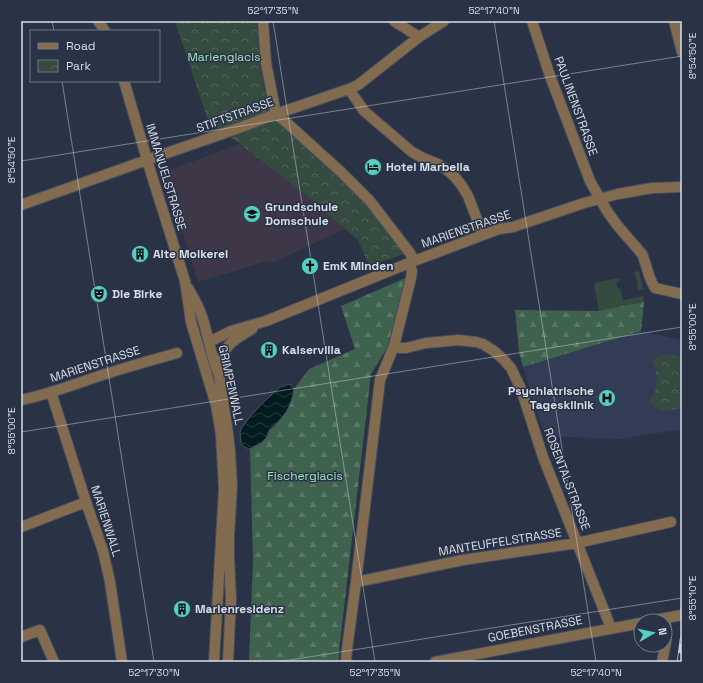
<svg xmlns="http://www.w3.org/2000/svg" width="703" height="683" font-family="'Space Grotesk',sans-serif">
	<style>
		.built { fill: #323d55 }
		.education { fill: #3e3748 }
		.green { fill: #364b3f }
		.forest { fill: url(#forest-firs) }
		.park { fill: url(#park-crowns) }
		.water { fill: url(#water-waves); stroke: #43565c }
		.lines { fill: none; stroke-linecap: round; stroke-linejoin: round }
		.minor-casing { stroke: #464e5f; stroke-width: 12 }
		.minor { stroke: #836b50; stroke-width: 10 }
		.rail-casing { stroke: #c3c9d6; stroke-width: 4.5 }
		.rail { stroke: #2a3345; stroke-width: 3; stroke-dasharray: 9; stroke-linecap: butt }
		.ticks { fill: none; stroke: #d8deea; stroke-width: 1; stroke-opacity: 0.45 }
		.labels { text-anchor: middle; stroke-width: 3; stroke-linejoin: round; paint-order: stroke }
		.park-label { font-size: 12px; fill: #a4e3bf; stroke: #2a3345 }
		.street-label { font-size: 12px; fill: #d8deea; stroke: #2a3345 }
		.poi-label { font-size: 12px; font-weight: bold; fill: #d8deea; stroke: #2a3345; text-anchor: start }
		.neatline { fill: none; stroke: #d8deea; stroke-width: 1.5 }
		.ticks-label { font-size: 10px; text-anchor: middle; fill: #d8deea }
	</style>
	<defs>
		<pattern id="forest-firs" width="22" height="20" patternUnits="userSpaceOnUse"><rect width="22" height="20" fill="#3f624e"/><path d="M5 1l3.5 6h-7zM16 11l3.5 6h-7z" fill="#5a7868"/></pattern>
		<pattern id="park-crowns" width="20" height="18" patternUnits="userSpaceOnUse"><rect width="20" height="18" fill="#364b3f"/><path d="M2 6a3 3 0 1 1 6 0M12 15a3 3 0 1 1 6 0" fill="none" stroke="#52645b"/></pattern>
		<pattern id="water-waves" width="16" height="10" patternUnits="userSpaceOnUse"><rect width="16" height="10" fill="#031b1f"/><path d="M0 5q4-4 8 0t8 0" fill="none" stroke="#273c40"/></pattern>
	</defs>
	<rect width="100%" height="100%" fill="#2a3345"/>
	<path class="built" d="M641,331l41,9v89l-62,10 -75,-3 -22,-69z"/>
	<path class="education" d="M240,144l69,54 36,31 -73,34 -1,-3 -73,22 -34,-110z"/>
	<path class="green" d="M639,271l4,18 -5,1 -1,-6 1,-1 -1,-4 -1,-1 -2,-6z
		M619,278v4h-3l2,7 2,-1 3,12 20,-4 1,6 -45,9 -5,-28z"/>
	<path class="forest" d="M408,277l-21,71 -16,26 -32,277v11h-71l-19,-2 4,-99 -3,-112 10,-6 6,-5 2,-5 2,-3 4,-3 16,-23 4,-15 15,-20 46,-20 -14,-43z
		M644,302l-3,29 -118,36 -4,-15 -4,-42 82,1z"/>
	<path class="park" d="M175,21h82l4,50 6,30 9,13 90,86 38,54 -35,12 -11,-26 -49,-42 -69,-54 -31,-21z
		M666,355l11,1 5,2v49c-13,6 -23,4 -33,-5 10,-14 10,-26 3,-42l9,-4z"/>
	<path class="water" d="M288,384l3,1 3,4c-1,5 -2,11 -4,15 -4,11 -12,18 -20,25 -2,3 -2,6 -4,9 -3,5 -11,8 -16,11 -4,-1 -8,-3 -9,-7 0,-3 -1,-7 -1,-10 2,-9 31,-38 39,-44 3,-2 6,-3 9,-4z"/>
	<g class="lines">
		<g class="minor-casing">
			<path id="minor" d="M98,21l7,10
				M263,21l3,42 10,51 11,9 54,49 29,29 40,52 4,8
				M394,21l25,16
				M532,21l18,55 40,105 17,30 10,14 25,29c5,11 6,24 13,34l27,6
				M674,21l8,31
				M124,81l27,92 34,108 6,41 25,83 5,29 3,55 -10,173
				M349,89l15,22 48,41 11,6 15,6 8,5 9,8 7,9 6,10 15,39
				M21,205l126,-45 89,-31 40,-15 73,-25 9,-4 61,-48 25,-16
				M188,288c4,7 9,15 12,23 8,20 10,44 19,64l9,59 2,18 2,34 -3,50v22l2,40 -3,64
				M209,342l22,-11 35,-10 148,-60 85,-32 14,-2 71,-24 34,-9 34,-6 30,-1
				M394,346l6,2h6l20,-5 22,-2 10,-1 18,2 7,2 11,7 10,9 7,8 10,21 22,68 68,171
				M219,374c4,-28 9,-31 33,-45
				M51,392l35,110 17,49 7,31 12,80
				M21,400c31,-6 61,-19 91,-28 22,-7 44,-13 65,-19
				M21,527l65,-25
				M356,582l107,-22 114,-17 94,-21
				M650,621l32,-6
				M21,637l19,-7 14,32
				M346,662l1,-13 9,-67 24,-202 14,-34 17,-68 1,-7 -3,-8
				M435,662l206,-39
				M662,662l4,-20v-24"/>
		</g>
		<use href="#minor" class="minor"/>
		<g class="rail-casing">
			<path id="rail" d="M679,662l3,-23"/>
		</g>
		<use href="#rail" class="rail"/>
	</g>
	<path class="ticks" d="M52,21l2,10M273,21l102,641M494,21l102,641M62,81l92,581M21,161l661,-105M21,432l661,-105M277,662l405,-64"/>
	<defs>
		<g id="hotel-disc" transform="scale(0.9)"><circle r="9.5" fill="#56cec3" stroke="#2a3345"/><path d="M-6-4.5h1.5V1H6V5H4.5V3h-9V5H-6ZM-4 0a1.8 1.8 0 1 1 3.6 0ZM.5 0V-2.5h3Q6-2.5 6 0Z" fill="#111"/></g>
		<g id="school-disc" transform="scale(0.9)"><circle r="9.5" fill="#56cec3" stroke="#2a3345"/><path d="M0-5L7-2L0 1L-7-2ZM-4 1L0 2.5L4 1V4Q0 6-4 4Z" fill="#111"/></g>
		<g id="building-disc" transform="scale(0.9)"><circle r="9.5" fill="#56cec3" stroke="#2a3345"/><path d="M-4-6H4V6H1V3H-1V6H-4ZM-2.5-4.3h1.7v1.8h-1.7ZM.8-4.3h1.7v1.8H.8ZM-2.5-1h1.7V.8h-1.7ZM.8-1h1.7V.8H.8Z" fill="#111"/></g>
		<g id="church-disc" transform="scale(0.9)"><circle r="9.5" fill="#56cec3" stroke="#2a3345"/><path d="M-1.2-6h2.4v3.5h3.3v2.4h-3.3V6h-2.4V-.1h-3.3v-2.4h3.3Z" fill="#111"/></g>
		<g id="theatre-disc" transform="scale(0.9)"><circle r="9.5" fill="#56cec3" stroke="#2a3345"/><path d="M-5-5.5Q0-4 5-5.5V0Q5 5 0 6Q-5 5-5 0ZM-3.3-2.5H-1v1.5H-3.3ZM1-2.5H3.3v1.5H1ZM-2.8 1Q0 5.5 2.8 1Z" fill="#111"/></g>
		<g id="hospital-disc" transform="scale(0.9)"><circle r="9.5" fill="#56cec3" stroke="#2a3345"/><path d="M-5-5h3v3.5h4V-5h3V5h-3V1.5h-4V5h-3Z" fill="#111"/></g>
	</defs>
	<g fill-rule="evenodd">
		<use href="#hotel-disc" x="373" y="167"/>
		<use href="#school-disc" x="252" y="214"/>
		<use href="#building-disc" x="140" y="254"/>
		<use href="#church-disc" x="310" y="266"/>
		<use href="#theatre-disc" x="99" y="294"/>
		<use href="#building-disc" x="269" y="350"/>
		<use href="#hospital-disc" x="607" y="398"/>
		<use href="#building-disc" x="182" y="609"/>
	</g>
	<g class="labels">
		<g class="park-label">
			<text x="224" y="61">Marienglacis</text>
			<text x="305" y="480">Fischerglacis</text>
		</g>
		<g class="street-label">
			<text transform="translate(576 106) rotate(70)" y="4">PAULINENSTRASSE</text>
			<text transform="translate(235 115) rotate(-20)" y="4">STIFTSTRASSE</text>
			<text transform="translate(166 177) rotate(73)" y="4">IMMANUELSTRASSE</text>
			<text transform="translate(466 229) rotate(-19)" y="4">MARIENSTRASSE</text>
			<text transform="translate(95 364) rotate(-18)" y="4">MARIENSTRASSE</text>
			<text transform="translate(231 385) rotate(78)" y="4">GRIMPENWALL</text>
			<text transform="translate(567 479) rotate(69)" y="4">ROSENTALSTRASSE</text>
			<text transform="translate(106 521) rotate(72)" y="4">MARIENWALL</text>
			<text transform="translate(500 542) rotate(-9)" y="4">MANTEUFFELSTRASSE</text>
			<text transform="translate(535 629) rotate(-11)" y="4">GOEBENSTRASSE</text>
		</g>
		<g class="poi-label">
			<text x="386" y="171">Hotel Marbella</text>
			<text x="265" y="211">Grundschule<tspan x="265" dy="14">Domschule</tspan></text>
			<text x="153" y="258">Alte Molkerei</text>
			<text x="323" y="270">EmK Minden</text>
			<text x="112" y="298">Die Birke</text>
			<text x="282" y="354">Kaiservilla</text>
			<text x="594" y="395" text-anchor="end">Psychiatrische<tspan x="594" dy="14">Tagesklinik</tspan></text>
			<text x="195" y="613">Marienresidenz</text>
		</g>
	</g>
	<rect width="703" height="683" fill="none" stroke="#2a3345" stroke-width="44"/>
	<rect x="30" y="30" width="130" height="52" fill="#2a3345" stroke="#707787"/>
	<rect x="38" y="43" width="20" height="6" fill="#836b50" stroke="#707787"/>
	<text x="66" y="50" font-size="12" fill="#d8deea">Road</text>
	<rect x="38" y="60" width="20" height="12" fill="url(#park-crowns)" stroke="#707787"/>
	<text x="66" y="70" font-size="12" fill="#d8deea">Park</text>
	<g transform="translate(653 633) rotate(81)"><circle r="19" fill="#2a3345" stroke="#707787"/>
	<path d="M0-3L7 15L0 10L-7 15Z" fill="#56cec3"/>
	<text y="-6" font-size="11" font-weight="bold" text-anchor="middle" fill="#d8deea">N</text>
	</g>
	<rect x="22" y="22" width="659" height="639" class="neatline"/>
	<g class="ticks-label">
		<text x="273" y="14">52°17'35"N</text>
		<text x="494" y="14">52°17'40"N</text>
		<text transform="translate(692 56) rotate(-90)" y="4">8°54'50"E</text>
		<text transform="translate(11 160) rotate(-90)" y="4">8°54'50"E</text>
		<text transform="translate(692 327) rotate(-90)" y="4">8°55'00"E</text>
		<text transform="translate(11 431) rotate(-90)" y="4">8°55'00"E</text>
		<text transform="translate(692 598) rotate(-90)" y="4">8°55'10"E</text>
		<text x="154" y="676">52°17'30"N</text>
		<text x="375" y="676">52°17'35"N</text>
		<text x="596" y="676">52°17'40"N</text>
	</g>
</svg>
